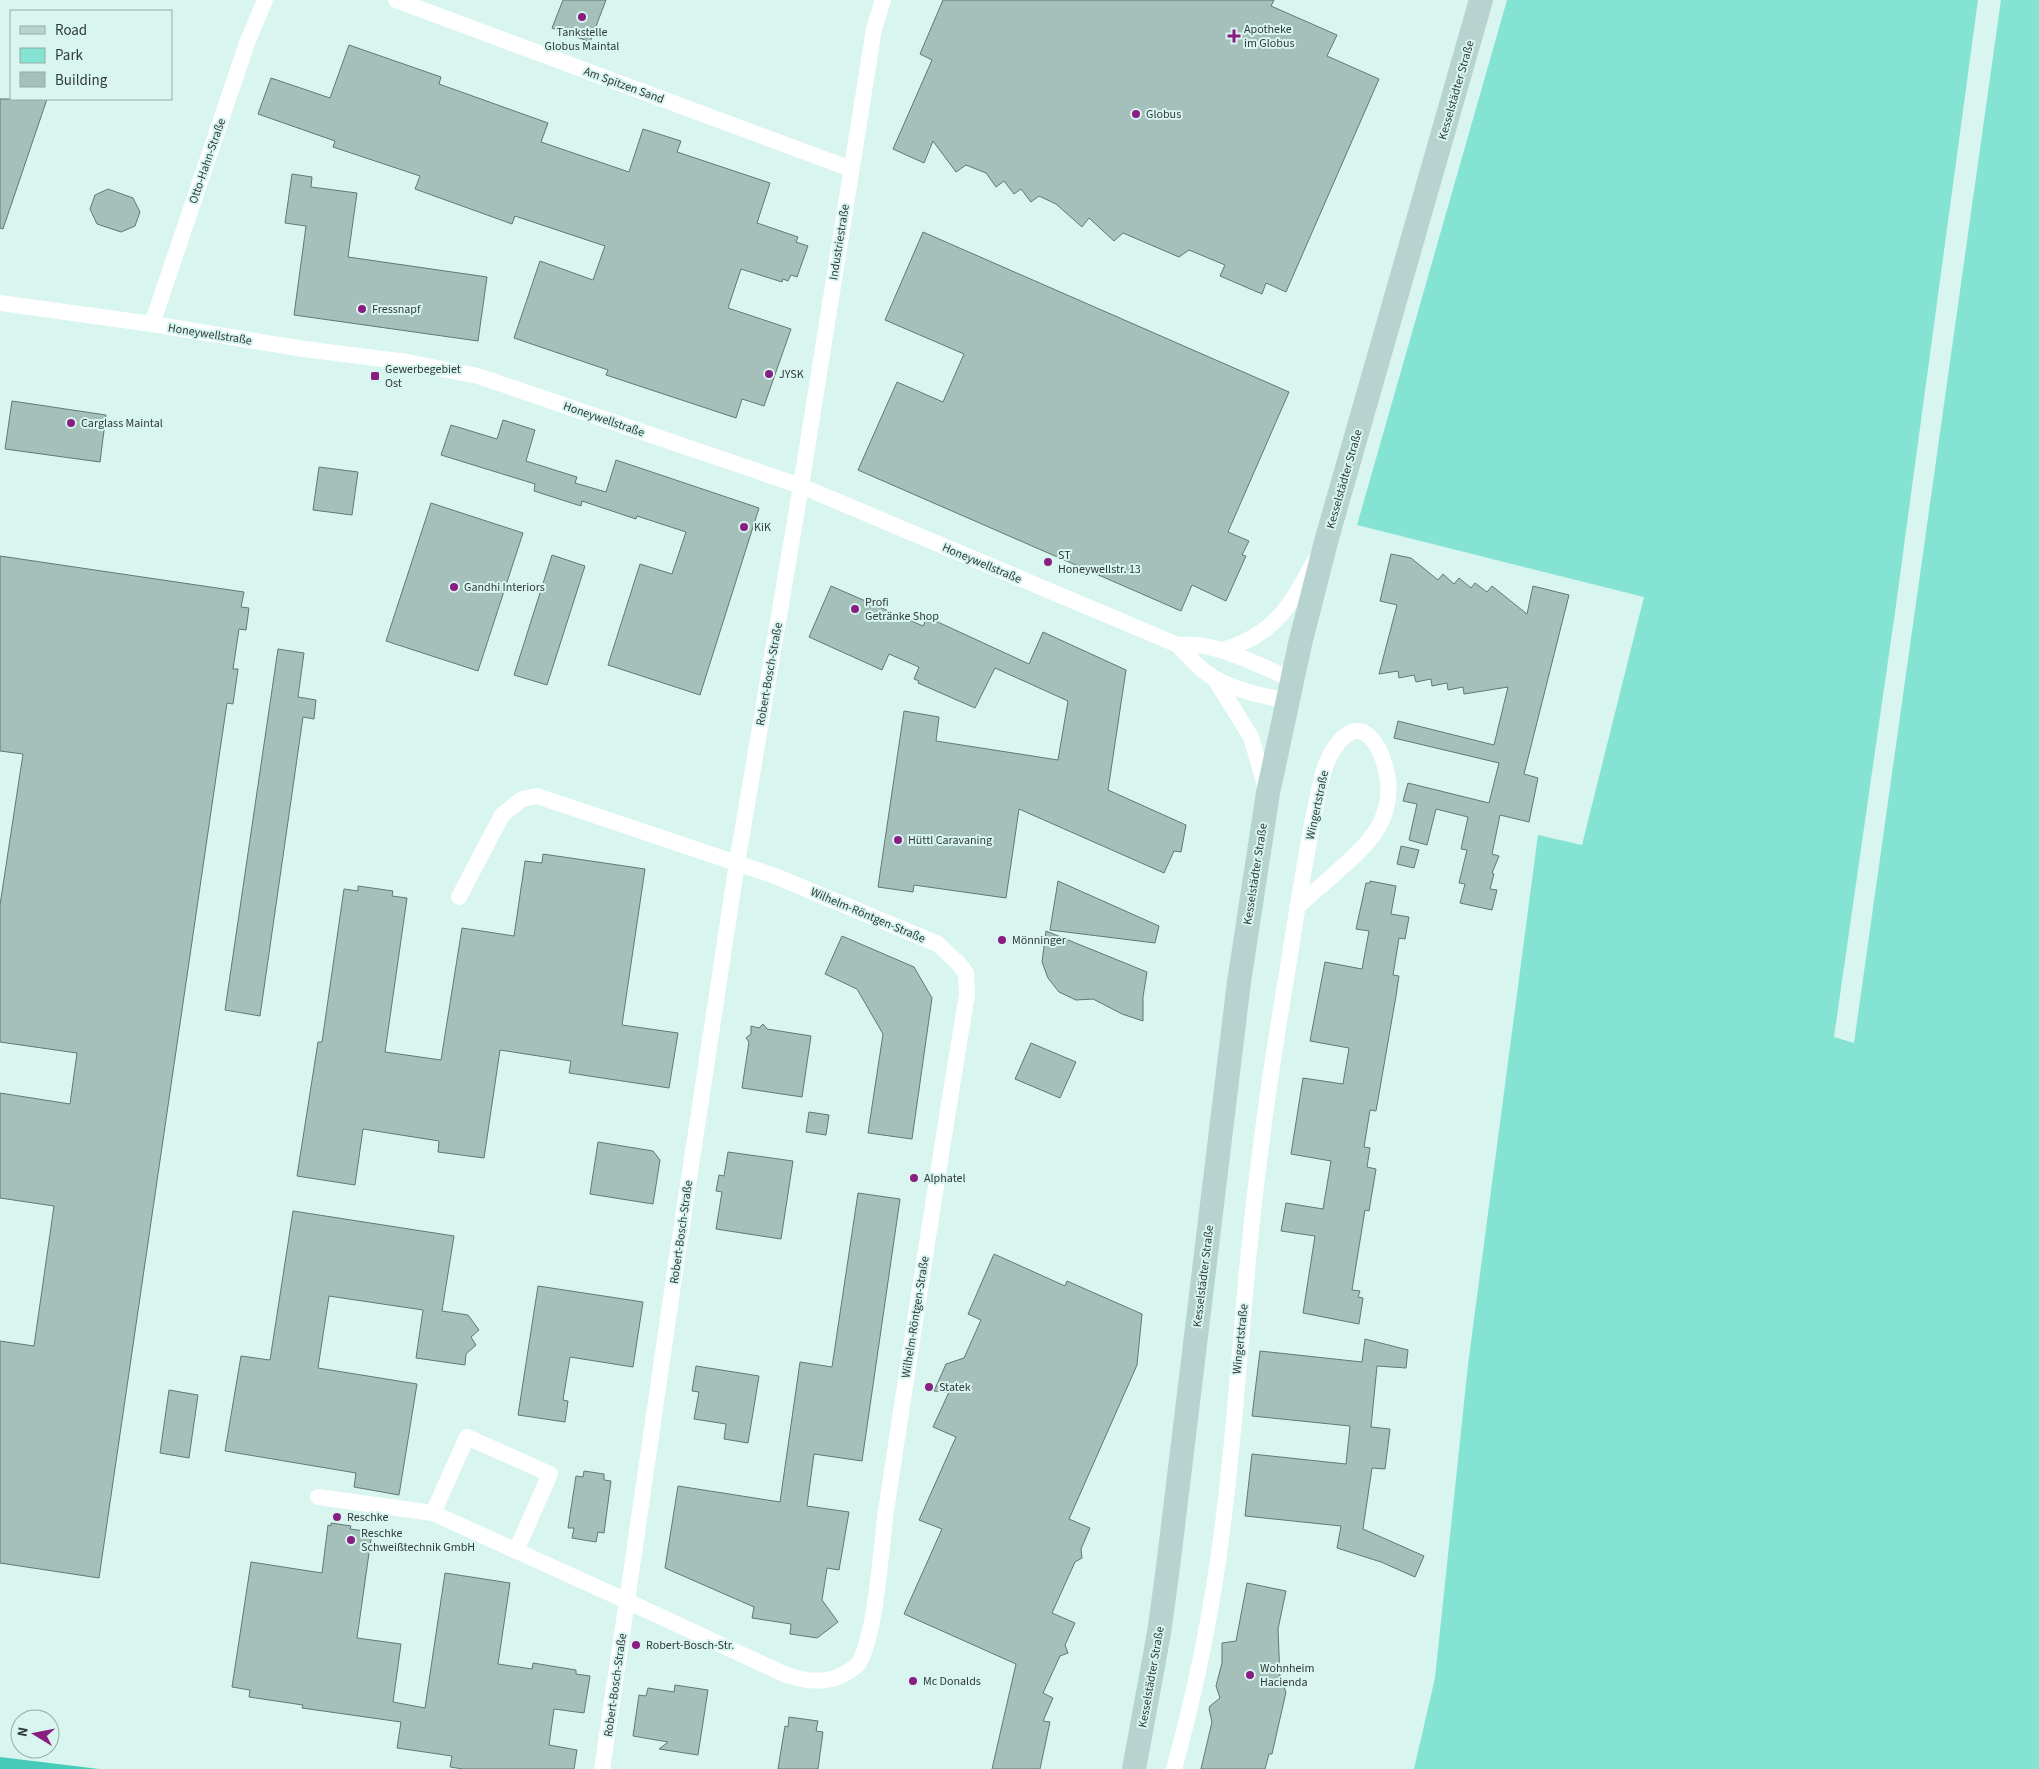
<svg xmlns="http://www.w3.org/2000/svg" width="2039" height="1769" font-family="'Source Sans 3',sans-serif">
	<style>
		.green { fill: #85e3d3 }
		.forest { fill: #47cab8 }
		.building { fill: #a5c0bb; stroke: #5f7974 }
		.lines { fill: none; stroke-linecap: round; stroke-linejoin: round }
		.minor { stroke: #fff; stroke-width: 16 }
		.secondary { stroke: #b7d3cf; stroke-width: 24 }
		.poi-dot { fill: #8a1d81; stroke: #d8f5ef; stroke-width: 2 }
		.labels { text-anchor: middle; stroke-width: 4; stroke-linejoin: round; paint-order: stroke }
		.poi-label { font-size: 12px; fill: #303b39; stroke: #d8f5ef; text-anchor: start }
		.street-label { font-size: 12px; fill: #303b39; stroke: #d8f5ef }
	</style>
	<rect width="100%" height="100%" fill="#d8f5ef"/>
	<path class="green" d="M1507,0h471l-82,605 -62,432 20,6 147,-1043h38v1769h-625l21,-91 33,-313 70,-530 44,10 62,-248 -287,-72z"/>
	<path class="forest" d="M0,1757l99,12h-99z"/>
	<path class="building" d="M563,0h43l-16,42 -38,-14z
		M943,0h331l-3,6 66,29 -10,21 52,23 -93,213 -20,-9 -4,11 -42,-18 5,-11 -36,-15 -10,7 -56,-24 -9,8 -25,-23 -7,9 -26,-23 -17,-8 -8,6 -10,-13 -7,5 -10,-13 -8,6 -10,-14 -20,-8 -10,7 -23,-31 -9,22 -31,-14 39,-89 -12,-6z
		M349,45l92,32 -2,7 109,39 -7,19 88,30 14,-43 38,12 -4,11 93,31 -13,40 41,14 -2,5 12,4 -11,31 -6,-2 -3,6 -5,-2 -1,3 -41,-13 -13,39 63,21 -27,77 -22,-7 -6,19 -130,-43 2,-5 -94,-32 26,-77 53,19 12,-34 -90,-30 -3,8 -97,-35 5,-13 -87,-29 2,-6 -77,-27 13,-36 59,20z
		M0,99h47l-44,130 -3,-1z
		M292,174l20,3 -1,10 46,6 -9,64 139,20 -9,64 -184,-26 12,-89 -21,-3z
		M108,189l25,9 7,14 -5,14 -14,6 -24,-8 -7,-15 5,-14z
		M923,232l366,160 -61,140 21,9 -7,14 4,1 -20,45 -34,-16 -11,26 -323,-141 39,-88 46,20 21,-48 -79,-34z
		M12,401l94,14 -6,47 -95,-13z
		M503,420l32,10 -9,31 51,16 -2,6 31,9 10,-32 143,48 -59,187 -92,-30 32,-101 32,10 14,-42 -49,-16 -1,3 -54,-18 -1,5 -47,-15 1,-7 -94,-29 10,-30 46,14z
		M319,467l39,5 -6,43 -39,-5z
		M431,503l92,30 -45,138 -92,-30z
		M1391,554l20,4 27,22 5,-6 11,10 5,-6 12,10 4,-5 12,9 5,-6 35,28 6,-28 36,9 -45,179 14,4 -9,44 -29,-7 -8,39 7,2 -7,17 2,1 -4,15 7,1 -5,20 -32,-7 5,-19 -6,-1 8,-33 -6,-1 7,-32 -32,-8 -9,36 -18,-5 8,-36 -14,-3 5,-18 81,20 10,-40 -105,-25 4,-17 96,24 14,-58 -44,7 -1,-7 -15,3 -1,-7 -15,3 -1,-7 -15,3 -2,-7 -15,3 -1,-7 -19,3 18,-69 -17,-4z
		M552,555l33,11 -38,119 -33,-10z
		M0,556l244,36 -3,15 8,1 -3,22 -7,-1 -6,40h5l-5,35 -6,-1 -7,47 -121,828 -99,-15v-222l34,5 20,-140 -54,-8v-105l70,11 7,-51 -77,-11v-137l23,-151 -23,-3z
		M831,586l92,40 4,-9 102,47 14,-32 83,38 -18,120 78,35 -5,27 -7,-1 -10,22 -145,-64 -13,89 -92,-13 -1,7 -35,-5 26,-176 35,6 -3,24 122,19 10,-59 -73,-33 -20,40 -57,-25 1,-2 -5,-2 5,-12 -30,-13 -7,16 -73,-33z
		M278,649l26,4 -6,44 18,3 -2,19 -11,-2 -43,299 -35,-6z
		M1401,846l18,4 -5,18 -17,-4z
		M543,854l102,15 -23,156 56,8 -9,55 -100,-15 2,-12 -71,-11 -16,108 -46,-6 1,-11 -76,-12 -8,56 -58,-9 21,-134h4l22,-153 14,2v-5l35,5 -1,5 15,2 -22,154 56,8 21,-132 52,8 11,-75 17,2z
		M1058,881l101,45 -4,17 -105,-13z
		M1370,881l26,5 -5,28 18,3 -4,22 -6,-1 -6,37 6,1 -3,20 -20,115 -6,-1 -6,37 6,1 -3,19 9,2 -7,42 -4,-1 -13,80 8,1 -2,6 5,1 -4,26 -56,-11 12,-77 -34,-5 5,-28 37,6 8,-48 -40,-7 12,-76 40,6 6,-36 -39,-7 15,-79 37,7 7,-38 -13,-2 10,-46h4z
		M1046,931l101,41 -4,25v24l-21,-7 -29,-15 -17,1 -17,-8 -11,-14 -6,-16z
		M842,936l72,31 18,31 -20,141 -44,-6 15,-99 -26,-45 -32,-15z
		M763,1024l4,5 44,7 -9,61 -60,-9 7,-46 -3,-4 5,-4v-8l8,2z
		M1031,1043l45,19 -16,36 -45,-19z
		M809,1112l20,3 -3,20 -20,-3z
		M598,1142l55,9 7,9 -7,44 -63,-10z
		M728,1152l65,9 -12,78 -65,-10 6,-37 -6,-1 3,-16 5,1z
		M858,1193l42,6 -38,262 -48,-7 -7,52 42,6 -10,58 -12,-2 -5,32 16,22 -21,16 -27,-4 1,-10 -39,-6 2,-11 -89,-39 13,-82 102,16 20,-140 32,5z
		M293,1211l161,25 -12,75 26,4 11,15 -8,7 5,8 -10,9 -1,11 -49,-7 7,-48 -94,-14 -11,72 99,16 -18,111 -45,-8 2,-14 -131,-22 16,-95 29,4z
		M994,1254l71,32 2,-5 75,33 -5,51 -68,154 21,9 -9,21 1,9 -7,4 -23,51 23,10 -10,22 3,8 -8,3 -17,37 10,5 -10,23 7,1 -10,47h-48l24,-105 -112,-50 38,-85 -23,-9 37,-83 -23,-10 16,-35 -15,-1 12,-27 18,-6 17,-38 -13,-6z
		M538,1286l105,16 -10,65 -63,-10 -7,43 5,1 -3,21 -47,-7z
		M1365,1339l43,11 -2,18 -29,-2 -6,61 19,2 -5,40 -13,-1 -9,61 61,27 -9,21 -34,-15 -44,-14 4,-22 -96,-10 7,-62 94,10 4,-38 -98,-10 8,-65 102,11z
		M696,1366l63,10 -11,67 -24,-4 2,-15 -32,-5 5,-27 -7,-1z
		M169,1390l29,5 -9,63 -29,-5z
		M584,1471l20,3v6l7,1 -7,52 -6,-1 -2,10 -24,-4 2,-10h-6l8,-52 7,1z
		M331,1523l20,3 -1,3 22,3 -15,106 44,6 -8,58 32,6 20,-135 65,10 -12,81 34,5 1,-6 43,7v4l14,2 -6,37 -30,-4 -5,36 28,5 -3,19h-111l-13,-2 2,-11 -55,-8 4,-26 -99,-14 1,-3 -54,-8 1,-7 -18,-3 19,-125 71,11 6,-48 3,1z
		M1247,1583l39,8 -8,38 2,49 6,14 -14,62h-3l-4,15h-64l11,-47 -3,-13 1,-3 10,-8 -4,-12 6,-23v-20l14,-2z
		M675,1685l33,5 -10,65 -39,-6 9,-7 -35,-6 6,-41 7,1 2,-8 26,4z
		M789,1717l29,4 -2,10 7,1 -5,37h-40l7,-43 3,1z"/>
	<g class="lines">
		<path class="minor" d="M396,0l455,169
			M0,303l152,21 152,25 103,13 71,14 323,110 377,159c11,12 23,26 38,34 22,12 47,17 72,22
			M152,324l95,-281 18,-43
			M1178,645c39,-4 78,20 114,34
			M1223,650c52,-16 66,-42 91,-88
			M1215,679l36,58 16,55
			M459,897l43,-82 20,-16 15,-3 238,80 163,68 21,20 7,9 1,22c-29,172 -55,344 -81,516 -5,35 -10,127 -28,153 -2,3 -6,5 -9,7 -21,14 -42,11 -65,3l-157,-73 -25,168
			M318,1497l115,16
			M516,1551l34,-77 -83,-37 -34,76 194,88 49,-337 61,-401 64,-377 73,-457 9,-29
			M1174,1769c23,-83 40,-168 50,-254 12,-95 17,-190 27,-284 9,-89 22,-176 37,-264 8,-51 16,-102 26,-153 5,-20 7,-44 18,-62 28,-47 52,-5 56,29 4,39 -19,63 -47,87 -14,13 -29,26 -44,39"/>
		<path class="secondary" d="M1134,1769l25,-136 9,-66 71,-585 29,-189 32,-149 27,-106 154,-538"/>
	</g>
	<g class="poi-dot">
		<circle cx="582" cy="17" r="5"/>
		<path d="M1231.5 28.5h5v5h5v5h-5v5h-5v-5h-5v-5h5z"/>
		<circle cx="1136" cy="114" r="5"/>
		<circle cx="362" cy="309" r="5"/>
		<circle cx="769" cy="374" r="5"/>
		<rect x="370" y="371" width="10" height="10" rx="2.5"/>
		<circle cx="71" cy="423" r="5"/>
		<circle cx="744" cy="527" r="5"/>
		<circle cx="1048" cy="562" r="5"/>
		<circle cx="454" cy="587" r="5"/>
		<circle cx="855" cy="609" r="5"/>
		<circle cx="898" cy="840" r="5"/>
		<circle cx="1002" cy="940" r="5"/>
		<circle cx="914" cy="1178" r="5"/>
		<circle cx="929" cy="1387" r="5"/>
		<circle cx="337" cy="1517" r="5"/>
		<circle cx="351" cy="1540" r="5"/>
		<circle cx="636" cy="1645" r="5"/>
		<circle cx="1250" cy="1675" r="5"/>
		<circle cx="913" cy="1681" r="5"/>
	</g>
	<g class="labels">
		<g class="poi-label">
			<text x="1244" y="33">Apotheke<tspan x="1244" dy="14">im Globus</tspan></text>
			<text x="582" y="36" text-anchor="middle">Tankstelle<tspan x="582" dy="14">Globus Maintal</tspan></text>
			<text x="1146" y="118">Globus</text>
			<text x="372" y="313">Fressnapf</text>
			<text x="385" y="373">Gewerbegebiet<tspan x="385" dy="14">Ost</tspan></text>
			<text x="779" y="378">JYSK</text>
			<text x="81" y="427">Carglass Maintal</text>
			<text x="754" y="531">KiK</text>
			<text x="1058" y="559">ST<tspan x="1058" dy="14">Honeywellstr. 13</tspan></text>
			<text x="464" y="591">Gandhi Interiors</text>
			<text x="865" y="606">Profi<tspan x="865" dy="14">Getränke Shop</tspan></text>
			<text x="908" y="844">Hüttl Caravaning</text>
			<text x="1012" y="944">Mönninger</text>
			<text x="924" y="1182">Alphatel</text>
			<text x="939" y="1391">Statek</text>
			<text x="347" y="1521">Reschke</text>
			<text x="361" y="1537">Reschke<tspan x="361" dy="14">Schweißtechnik GmbH</tspan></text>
			<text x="646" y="1649">Robert-Bosch-Str.</text>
			<text x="1260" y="1672">Wohnheim<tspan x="1260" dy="14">Hacienda</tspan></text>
			<text x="923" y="1685">Mc Donalds</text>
		</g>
		<g class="street-label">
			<text transform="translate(624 85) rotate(20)" y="4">Am Spitzen Sand</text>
			<text transform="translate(1456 90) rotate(-74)" y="4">Kesselstädter Straße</text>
			<text transform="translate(207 161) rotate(-71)" y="4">Otto-Hahn-Straße</text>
			<text transform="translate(839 242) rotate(-81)" y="4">Industriestraße</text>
			<text transform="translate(210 334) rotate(9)" y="4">Honeywellstraße</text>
			<text transform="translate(604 419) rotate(19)" y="4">Honeywellstraße</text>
			<text transform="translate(1344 479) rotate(-74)" y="4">Kesselstädter Straße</text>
			<text transform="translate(982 563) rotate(23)" y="4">Honeywellstraße</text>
			<text transform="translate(769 674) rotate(-80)" y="4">Robert-Bosch-Straße</text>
			<text transform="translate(1317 805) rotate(-78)" y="4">Wingertstraße</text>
			<text transform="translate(1255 874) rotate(-81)" y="4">Kesselstädter Straße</text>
			<text transform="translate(868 915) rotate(23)" y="4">Wilhelm-Röntgen-Straße</text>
			<text transform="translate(681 1232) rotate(-82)" y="4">Robert-Bosch-Straße</text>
			<text transform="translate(1203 1276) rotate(-83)" y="4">Kesselstädter Straße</text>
			<text transform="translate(915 1317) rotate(-81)" y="4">Wilhelm-Röntgen-Straße</text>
			<text transform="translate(1240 1339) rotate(-84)" y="4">Wingertstraße</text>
			<text transform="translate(1151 1677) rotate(-80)" y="4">Kesselstädter Straße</text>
			<text transform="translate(615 1685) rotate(-82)" y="4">Robert-Bosch-Straße</text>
		</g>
	</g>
	<rect x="10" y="10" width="162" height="90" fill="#d8f5ef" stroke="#95aba6"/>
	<rect x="20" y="26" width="25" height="8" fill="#b7d3cf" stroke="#95aba6"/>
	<text x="55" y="35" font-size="15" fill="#303b39">Road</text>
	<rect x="20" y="48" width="25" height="15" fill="#85e3d3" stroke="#95aba6"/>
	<text x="55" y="60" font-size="15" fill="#303b39">Park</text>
	<rect x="20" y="72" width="25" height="15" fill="#a5c0bb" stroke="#95aba6"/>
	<text x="55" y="85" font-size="15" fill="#303b39">Building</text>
	<g transform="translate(35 1734) rotate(280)"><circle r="24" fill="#d8f5ef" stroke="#95aba6"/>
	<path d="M0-4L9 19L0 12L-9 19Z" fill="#8a1d81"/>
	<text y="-8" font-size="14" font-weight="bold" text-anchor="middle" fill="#303b39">N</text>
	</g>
</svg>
